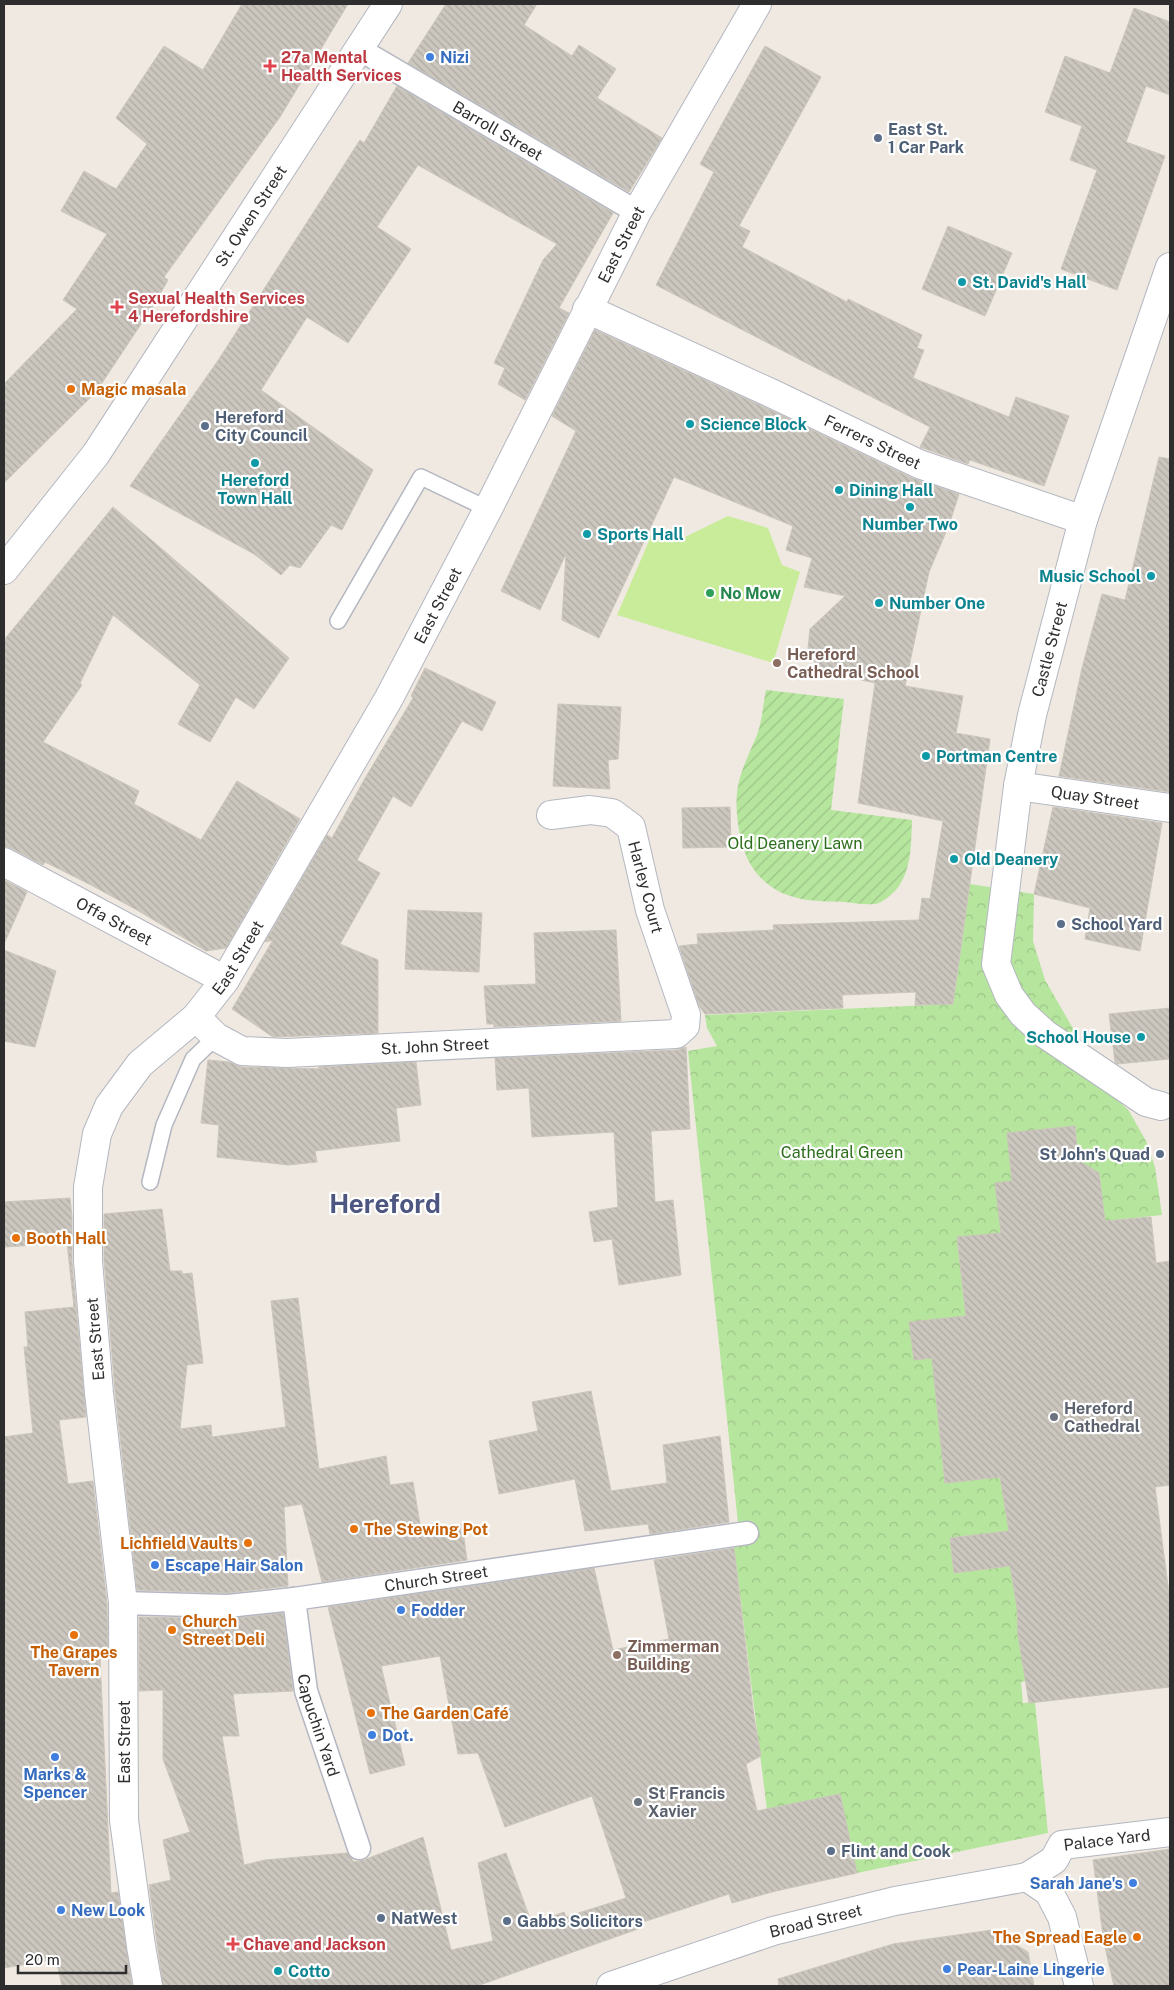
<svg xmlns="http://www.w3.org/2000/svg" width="1174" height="1990" font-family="'Public Sans',sans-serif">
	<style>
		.park { fill: url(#park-crowns) }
		.garden { fill: url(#garden-furrows) }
		.pitch { fill: #c9ec9a }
		.building { fill: url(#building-back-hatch); stroke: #cbc5ba }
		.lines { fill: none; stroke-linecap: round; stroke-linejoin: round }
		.service-casing { stroke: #b4b7c1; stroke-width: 18 }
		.pedestrian-casing { stroke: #b4b7c1; stroke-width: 25 }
		.minor-casing { stroke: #b4b7c1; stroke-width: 30 }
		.service { stroke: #fff; stroke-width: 15 }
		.pedestrian { stroke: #fff; stroke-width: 22 }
		.minor { stroke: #fff; stroke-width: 28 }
		.shop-dot { fill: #3f7fe0; stroke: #fff; stroke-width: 2 }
		.health-dot { fill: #e0444e; stroke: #fff; stroke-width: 2 }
		.service-dot { fill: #5c6f8a; stroke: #fff; stroke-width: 2 }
		.culture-dot { fill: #0f9aa8; stroke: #fff; stroke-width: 2 }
		.food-dot { fill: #e8710a; stroke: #fff; stroke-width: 2 }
		.leisure-dot { fill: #2e9e5b; stroke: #fff; stroke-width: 2 }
		.education-dot { fill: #8d6e63; stroke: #fff; stroke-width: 2 }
		.worship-dot { fill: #6b7280; stroke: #fff; stroke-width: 2 }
		.labels { text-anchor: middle; stroke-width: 4.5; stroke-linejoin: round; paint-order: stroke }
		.health-label { font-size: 16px; font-weight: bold; fill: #be3a42; stroke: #fff; text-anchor: start }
		.shop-label { font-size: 16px; font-weight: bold; fill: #366cbe; stroke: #fff; text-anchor: start }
		.service-label { font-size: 16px; font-weight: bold; fill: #4e5e75; stroke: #fff; text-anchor: start }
		.street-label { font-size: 16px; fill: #2e2e2e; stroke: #fff }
		.culture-label { font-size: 16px; font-weight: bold; fill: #0d838f; stroke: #fff; text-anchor: start }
		.food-label { font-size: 16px; font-weight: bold; fill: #c56008; stroke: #fff; text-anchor: start }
		.leisure-label { font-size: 16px; font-weight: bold; fill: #27864d; stroke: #fff; text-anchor: start }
		.education-label { font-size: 16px; font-weight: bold; fill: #785e54; stroke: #fff; text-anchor: start }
		.park-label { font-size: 16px; fill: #2c6e1b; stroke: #fff }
		.worship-label { font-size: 16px; font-weight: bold; fill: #5b616d; stroke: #fff; text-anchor: start }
		.town-label { font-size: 26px; font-weight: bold; fill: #4d5680; stroke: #fff }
	</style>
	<defs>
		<pattern id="park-crowns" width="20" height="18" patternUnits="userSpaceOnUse" patternTransform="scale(1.25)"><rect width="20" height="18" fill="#b6e59e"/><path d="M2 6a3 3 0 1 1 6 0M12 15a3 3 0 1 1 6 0" fill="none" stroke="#9dc588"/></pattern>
		<pattern id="garden-furrows" width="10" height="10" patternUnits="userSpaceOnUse" patternTransform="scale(1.25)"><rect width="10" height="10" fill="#b6e59e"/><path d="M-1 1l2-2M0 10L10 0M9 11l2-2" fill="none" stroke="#9dc588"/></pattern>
		<pattern id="building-back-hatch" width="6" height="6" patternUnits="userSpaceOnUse" patternTransform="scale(1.25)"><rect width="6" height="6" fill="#cbc7bf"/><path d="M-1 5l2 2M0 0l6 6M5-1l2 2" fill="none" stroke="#afaba4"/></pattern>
	</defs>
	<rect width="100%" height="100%" fill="#efe9e1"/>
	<path class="park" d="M970,884l64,10 -1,47 12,39 33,57 10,38 18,13 23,23 17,30 9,26 7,48 -76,8 5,-24 10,-10 -2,-16 -12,-7 -8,1 -4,-41 -57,105 -61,7 8,69 25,62 -56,7 11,107 65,-7 6,54 -66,8 4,34 66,-7 -6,25 1,5 8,-1 2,23 -8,1 4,35 11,27 -11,2 2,21 12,-1 13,131 -191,40 -17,-79 -73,16 -33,-263 4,-24 -50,-472 29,-5 -10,-18 -2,-13 248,-11z"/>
	<path class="garden" d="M766,690l78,9 -13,111 81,10c-1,22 0,47 -13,66 -5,7 -16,17 -24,18 -10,1 -21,-1 -30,-2 -32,-1 -61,0 -85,-25 -16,-17 -21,-40 -23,-63 -3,-33 8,-50 20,-79 5,-13 6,-30 9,-45z"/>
	<path class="pitch" d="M728,516l40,12 14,37 18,7 -27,91 -156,-48 35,-81 33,3z"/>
	<path class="building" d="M242,4h106l-68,113 -116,160 4,3 -13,23 -59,89 -92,91v-99l73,-75 -14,-9 44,-66 -46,-23 23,-40 32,18 31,-45 -31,-26 48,-72 39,24z
		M446,4h91l-13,21 48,31 7,-11 37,24 -19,29 65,40 -33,54 -221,-129z
		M1134,8l36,14v73l-24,-9 -20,56 39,14 -48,134 -56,-21 36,-99 -27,-10 12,-34 -37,-14 20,-56 45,17z
		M765,46l56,31 -82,149 11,5 -8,16 105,55 1,-3 74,36 -5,13 7,2 -11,28 96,39 7,-20 53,19 -25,70 -74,-26 -2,4 -48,-17 10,-20 -274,-142 58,-113 -14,-8z
		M397,86l216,127 -54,95 10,5 -44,87 -27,-16 7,-16 -11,-5 49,-103 14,-16 -139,-79 -41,62 34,22 -63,94 -41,-26 -46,73 112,80 -31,60 -11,-5 -31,43 -10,-3 -9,10 -27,-21 -124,-68 87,-124 143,-222 4,3z
		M948,226l64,27 -27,63 -63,-27z
		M595,330l171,78 146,70 47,16 -10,31 -20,47 -24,114 58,10 -7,37 34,6 -37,265 -38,1 1,-13 -74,3 1,13 -138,6 -6,-8 -20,-60 19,-2 -1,-10 77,-4 -1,-5 146,-5 3,-22 8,1 13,-78 -85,-18 17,-120 -57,-13 -10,-22 2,-19 35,-33 -41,-9 8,-29 -26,-8 7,-24 -119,-49 -75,161 -37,-18 4,-66 -26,56 -39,-19 75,-160 -24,-15z
		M1159,457l11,2v333l-111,-16 23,-108 20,-74 23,6z
		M113,507l176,151 -35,51 -18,-12 -26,45 -32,-18 22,-39 -87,-70 -33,68 2,2 -39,57 96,49 -5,13 67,36 36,-59 63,38 -74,129 -20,3 -69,-41 -46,-25 -46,-23 -2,3 -32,-17 -7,-2v-206z
		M425,668l71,34 -14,29 -20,-10 -51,86 -18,-11 -36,64 23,13 -40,71 38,16v73l-105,4 -41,-28 41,-69 -8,2 62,-107 5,3 32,-58 49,-82 -2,-2z
		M558,704l63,3 -3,52 -10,1 2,29 -57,-3z
		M730,807l1,40 -48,1 -1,-40z
		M1053,807l109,16 -22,128 -55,-12 5,-31 -56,-14z
		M4,880l23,12 -23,52z
		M408,910l74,3 -3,59 -74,-3z
		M616,930l5,91 -127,6v-3h-7l-3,-38 52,-2 -2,-51z
		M4,950l52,21 -21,76 -31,-6z
		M1170,1008v51l-53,5 -2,-2 -6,-48z
		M686,1047l4,82 -39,2 4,71 18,-2 8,75 -62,10 -7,-46 -18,3 -5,-30 29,-5 -4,-75 -82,5 -3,-49 -32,2 -2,-32 182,-8z
		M208,1060l21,2 12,5 80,2 -3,-2 98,-5 5,43 -25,3 4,33 -85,10 2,11 -29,3 -71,-8 2,-32 -18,-2z
		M1075,1126l3,34 21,13 6,48 46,-4 5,46 14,-2v224l-15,2 15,114v86l-141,16 -11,-68 -1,-28 -7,-41 -56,7 -4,-35 59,-7 -9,-54 -55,6 -13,-125 -18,2 -5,-38 57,-6 -9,-79 44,-4 -6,-50 17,-2 -5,-48z
		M70,1198l2,19v45l14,155 -27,3 9,64 25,-3 14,123 1,53 -8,1 11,235 7,-1 14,94h-70l-6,-27 -52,9v-531l29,-4 -9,-86h4l-3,-35 49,-5 -7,-64 -63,4v-45z
		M162,1209l8,62h12v3l10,-1 11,90 -16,2 -7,64 31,-4 1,12 74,-10 -15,-126 27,-3 21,171 67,-13 4,29 23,-3 8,48 41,-6 5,36 -145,22 -20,-78 -18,3 4,79 -61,7 -90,-3 -22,-199 -11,-131v-46z
		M591,1391l20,100 56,-8 -4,-38 57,-9 9,86 -79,12 -2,-10 -63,7 -10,-52 -76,15 -10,-53 49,-10 -6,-29z
		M734,1548l20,169 7,39 -15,8 11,47 83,-17 17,79 -81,18 -44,12 -3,-9 -92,30 1,5 -161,57h-314l-14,-101 22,-5 -8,-40 27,-8 -27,-73v-69l-24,1v-74l89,2 55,-6 10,78 -60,3 6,42h-17l22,129 21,-5 82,-7 7,9 10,-2 59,-23 28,113 42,-9 -15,-78 28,-10 26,71 32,-12 2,5 60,-19 -34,-102 -87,31 -27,-74 -20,1 -18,-98 -59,10 24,99 -35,9 -42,-167 266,-39 19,82 56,-11 -15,-79z
		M1170,1849v137h-56l-10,-43 -11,-83z
		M992,1930l36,22 6,34h-255l-1,-7 115,-35z"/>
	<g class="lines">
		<g class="service-casing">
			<path id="service" d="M338,621l83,-144 67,32
				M150,1182l14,-57 29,-66 23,-22"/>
		</g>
		<g class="pedestrian-casing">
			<g id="pedestrian">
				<path id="s1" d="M359,49l278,163"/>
				<path id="s2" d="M294,1599l12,92 53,157"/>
				<path id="s3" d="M123,1603l105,3 66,-7 453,-66"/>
			</g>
		</g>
		<g class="minor-casing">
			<g id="minor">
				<path id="s4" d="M587,309l186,85 146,70 164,56"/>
				<path id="s5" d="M4,570l92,-116 292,-450"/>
				<path id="s6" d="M1018,786l152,22"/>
				<path id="s7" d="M4,862l221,118"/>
				<path id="s8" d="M196,1017l20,20 26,14 45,2 389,-19 9,-8 1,-11 -36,-105 -19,-83 -19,-14 -22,-3 -39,5"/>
				<path id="s9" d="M1161,1106l-15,-4 -101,-68 -22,-20 -14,-19 -13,-31 22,-178 14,-71 51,-195 87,-253"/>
				<path d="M1027,1877l22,15 13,25 17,69"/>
				<path id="s10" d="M148,1986l-7,-40 -17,-126 -1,-217 -24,-210 -11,-132v-74l9,-53 12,-28 31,-42 56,-47 29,-37 164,-282 99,-189 149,-297 120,-208"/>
				<path id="s11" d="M611,1986l162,-55 122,-30 132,-24 27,-17 8,-15 108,-13"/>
			</g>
		</g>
		<use href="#service" class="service"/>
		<use href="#pedestrian" class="pedestrian"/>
		<use href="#minor" class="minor"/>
	</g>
	<g class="shop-dot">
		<circle cx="430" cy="57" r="5"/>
		<circle cx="155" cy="1565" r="5"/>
		<circle cx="401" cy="1610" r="5"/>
		<circle cx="372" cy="1735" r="5"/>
		<circle cx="55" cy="1757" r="5"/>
		<circle cx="1133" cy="1883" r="5"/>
		<circle cx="61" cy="1910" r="5"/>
		<circle cx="947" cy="1969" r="5"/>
	</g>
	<g class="health-dot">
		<path d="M267.5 58.5h5v5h5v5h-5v5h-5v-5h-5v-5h5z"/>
		<path d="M114.5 299.5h5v5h5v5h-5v5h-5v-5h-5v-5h5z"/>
		<path d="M230.5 1936.5h5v5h5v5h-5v5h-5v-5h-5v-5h5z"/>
	</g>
	<g class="service-dot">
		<circle cx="878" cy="138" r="5"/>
		<circle cx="205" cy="426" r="5"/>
		<circle cx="1061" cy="924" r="5"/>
		<circle cx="1160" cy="1154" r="5"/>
		<circle cx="831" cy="1851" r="5"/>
		<circle cx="381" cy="1918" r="5"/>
		<circle cx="507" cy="1921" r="5"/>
	</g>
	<g class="culture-dot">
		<circle cx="962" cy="282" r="5"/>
		<circle cx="690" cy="424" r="5"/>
		<circle cx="255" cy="463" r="5"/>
		<circle cx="839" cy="490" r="5"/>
		<circle cx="910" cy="507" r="5"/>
		<circle cx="587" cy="534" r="5"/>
		<circle cx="1151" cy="576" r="5"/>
		<circle cx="879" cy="603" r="5"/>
		<circle cx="926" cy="756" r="5"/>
		<circle cx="954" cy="859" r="5"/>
		<circle cx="1141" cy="1037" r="5"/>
		<circle cx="278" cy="1971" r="5"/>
	</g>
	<g class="food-dot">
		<circle cx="71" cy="389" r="5"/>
		<circle cx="16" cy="1238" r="5"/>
		<circle cx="354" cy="1529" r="5"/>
		<circle cx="248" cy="1543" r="5"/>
		<circle cx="172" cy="1630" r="5"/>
		<circle cx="74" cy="1635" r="5"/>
		<circle cx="371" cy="1713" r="5"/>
		<circle cx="1137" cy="1937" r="5"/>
	</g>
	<circle class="leisure-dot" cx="710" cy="593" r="5"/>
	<g class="education-dot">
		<circle cx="777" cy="663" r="5"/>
		<circle cx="617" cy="1655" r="5"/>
	</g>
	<g class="worship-dot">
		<circle cx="1054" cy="1417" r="5"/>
		<circle cx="638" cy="1802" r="5"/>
	</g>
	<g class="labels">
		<g class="health-label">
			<text x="281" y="63">27a Mental<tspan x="281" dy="18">Health Services</tspan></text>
			<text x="128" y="304">Sexual Health Services<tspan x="128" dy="18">4 Herefordshire</tspan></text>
			<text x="243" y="1950">Chave and Jackson</text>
		</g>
		<g class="shop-label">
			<text x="440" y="63">Nizi</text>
			<text x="165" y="1571">Escape Hair Salon</text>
			<text x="411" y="1616">Fodder</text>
			<text x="382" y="1741">Dot.</text>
			<text x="55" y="1780" text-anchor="middle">Marks &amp;<tspan x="55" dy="18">Spencer</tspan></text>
			<text x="1123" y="1889" text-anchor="end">Sarah Jane's</text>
			<text x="71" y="1916">New Look</text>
			<text x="957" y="1975">Pear-Laine Lingerie</text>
		</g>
		<g class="service-label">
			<text x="888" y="135">East St.<tspan x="888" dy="18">1 Car Park</tspan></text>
			<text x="215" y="423">Hereford<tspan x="215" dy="18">City Council</tspan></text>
			<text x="1071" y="930">School Yard</text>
			<text x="1150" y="1160" text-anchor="end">St John's Quad</text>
			<text x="841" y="1857">Flint and Cook</text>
			<text x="391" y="1924">NatWest</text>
			<text x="517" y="1927">Gabbs Solicitors</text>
		</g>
		<g class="street-label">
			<text dy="6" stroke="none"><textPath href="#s1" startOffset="161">Barroll Street</textPath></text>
			<text dy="6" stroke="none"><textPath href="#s5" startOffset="432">St. Owen Street</textPath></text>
			<text dy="6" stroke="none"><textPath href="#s10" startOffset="1895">East Street</textPath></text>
			<text dy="6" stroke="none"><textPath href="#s4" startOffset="315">Ferrers Street</textPath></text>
			<text dy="6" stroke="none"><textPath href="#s10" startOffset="1490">East Street</textPath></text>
			<text dy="6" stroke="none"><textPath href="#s9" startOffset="544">Castle Street</textPath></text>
			<text dy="6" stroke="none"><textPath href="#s6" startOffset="78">Quay Street</textPath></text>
			<text transform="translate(646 887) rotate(75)" y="6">Harley Court</text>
			<text dy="6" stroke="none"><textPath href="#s7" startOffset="125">Offa Street</textPath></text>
			<text dy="6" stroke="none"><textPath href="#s10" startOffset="1085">East Street</textPath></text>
			<text dy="6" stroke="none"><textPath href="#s8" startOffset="251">St. John Street</textPath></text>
			<text transform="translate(95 1339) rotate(-95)" y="6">East Street</text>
			<text dy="6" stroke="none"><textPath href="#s3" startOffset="315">Church Street</textPath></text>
			<text dy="6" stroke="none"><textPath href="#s2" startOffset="129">Capuchin Yard</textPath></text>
			<text transform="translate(124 1742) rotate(-90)" y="6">East Street</text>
			<text dy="6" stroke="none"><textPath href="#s11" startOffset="525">Palace Yard</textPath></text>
			<text dy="6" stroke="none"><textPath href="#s11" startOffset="215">Broad Street</textPath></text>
		</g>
		<g class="culture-label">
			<text x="972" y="288">St. David's Hall</text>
			<text x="700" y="430">Science Block</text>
			<text x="255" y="486" text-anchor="middle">Hereford<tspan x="255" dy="18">Town Hall</tspan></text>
			<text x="849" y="496">Dining Hall</text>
			<text x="910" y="530" text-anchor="middle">Number Two</text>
			<text x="597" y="540">Sports Hall</text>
			<text x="1141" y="582" text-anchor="end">Music School</text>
			<text x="889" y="609">Number One</text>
			<text x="936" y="762">Portman Centre</text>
			<text x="964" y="865">Old Deanery</text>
			<text x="1131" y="1043" text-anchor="end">School House</text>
			<text x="288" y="1977">Cotto</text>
		</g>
		<g class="food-label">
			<text x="81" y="395">Magic masala</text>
			<text x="26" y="1244">Booth Hall</text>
			<text x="364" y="1535">The Stewing Pot</text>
			<text x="238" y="1549" text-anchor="end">Lichfield Vaults</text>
			<text x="182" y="1627">Church<tspan x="182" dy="18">Street Deli</tspan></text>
			<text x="74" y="1658" text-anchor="middle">The Grapes<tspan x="74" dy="18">Tavern</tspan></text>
			<text x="381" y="1719">The Garden Café</text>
			<text x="1127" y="1943" text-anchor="end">The Spread Eagle</text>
		</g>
		<g class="leisure-label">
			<text x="720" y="599">No Mow</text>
		</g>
		<g class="education-label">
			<text x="787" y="660">Hereford<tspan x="787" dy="18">Cathedral School</tspan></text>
			<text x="627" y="1652">Zimmerman<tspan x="627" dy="18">Building</tspan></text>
		</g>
		<g class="park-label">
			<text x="795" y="849">Old Deanery Lawn</text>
			<text x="842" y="1158">Cathedral Green</text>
		</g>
		<g class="worship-label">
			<text x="1064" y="1414">Hereford<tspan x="1064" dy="18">Cathedral</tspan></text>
			<text x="648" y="1799">St Francis<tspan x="648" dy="18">Xavier</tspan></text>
		</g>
		<g class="town-label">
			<text x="385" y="1213">Hereford</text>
		</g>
	</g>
	<rect width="1174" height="1990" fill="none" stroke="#2e2e2e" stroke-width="10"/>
	<path d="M18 1965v8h108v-8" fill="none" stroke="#2e2e2e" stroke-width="2.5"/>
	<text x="25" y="1965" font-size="15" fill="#2e2e2e" stroke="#ffffff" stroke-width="4" paint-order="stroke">20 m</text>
</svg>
